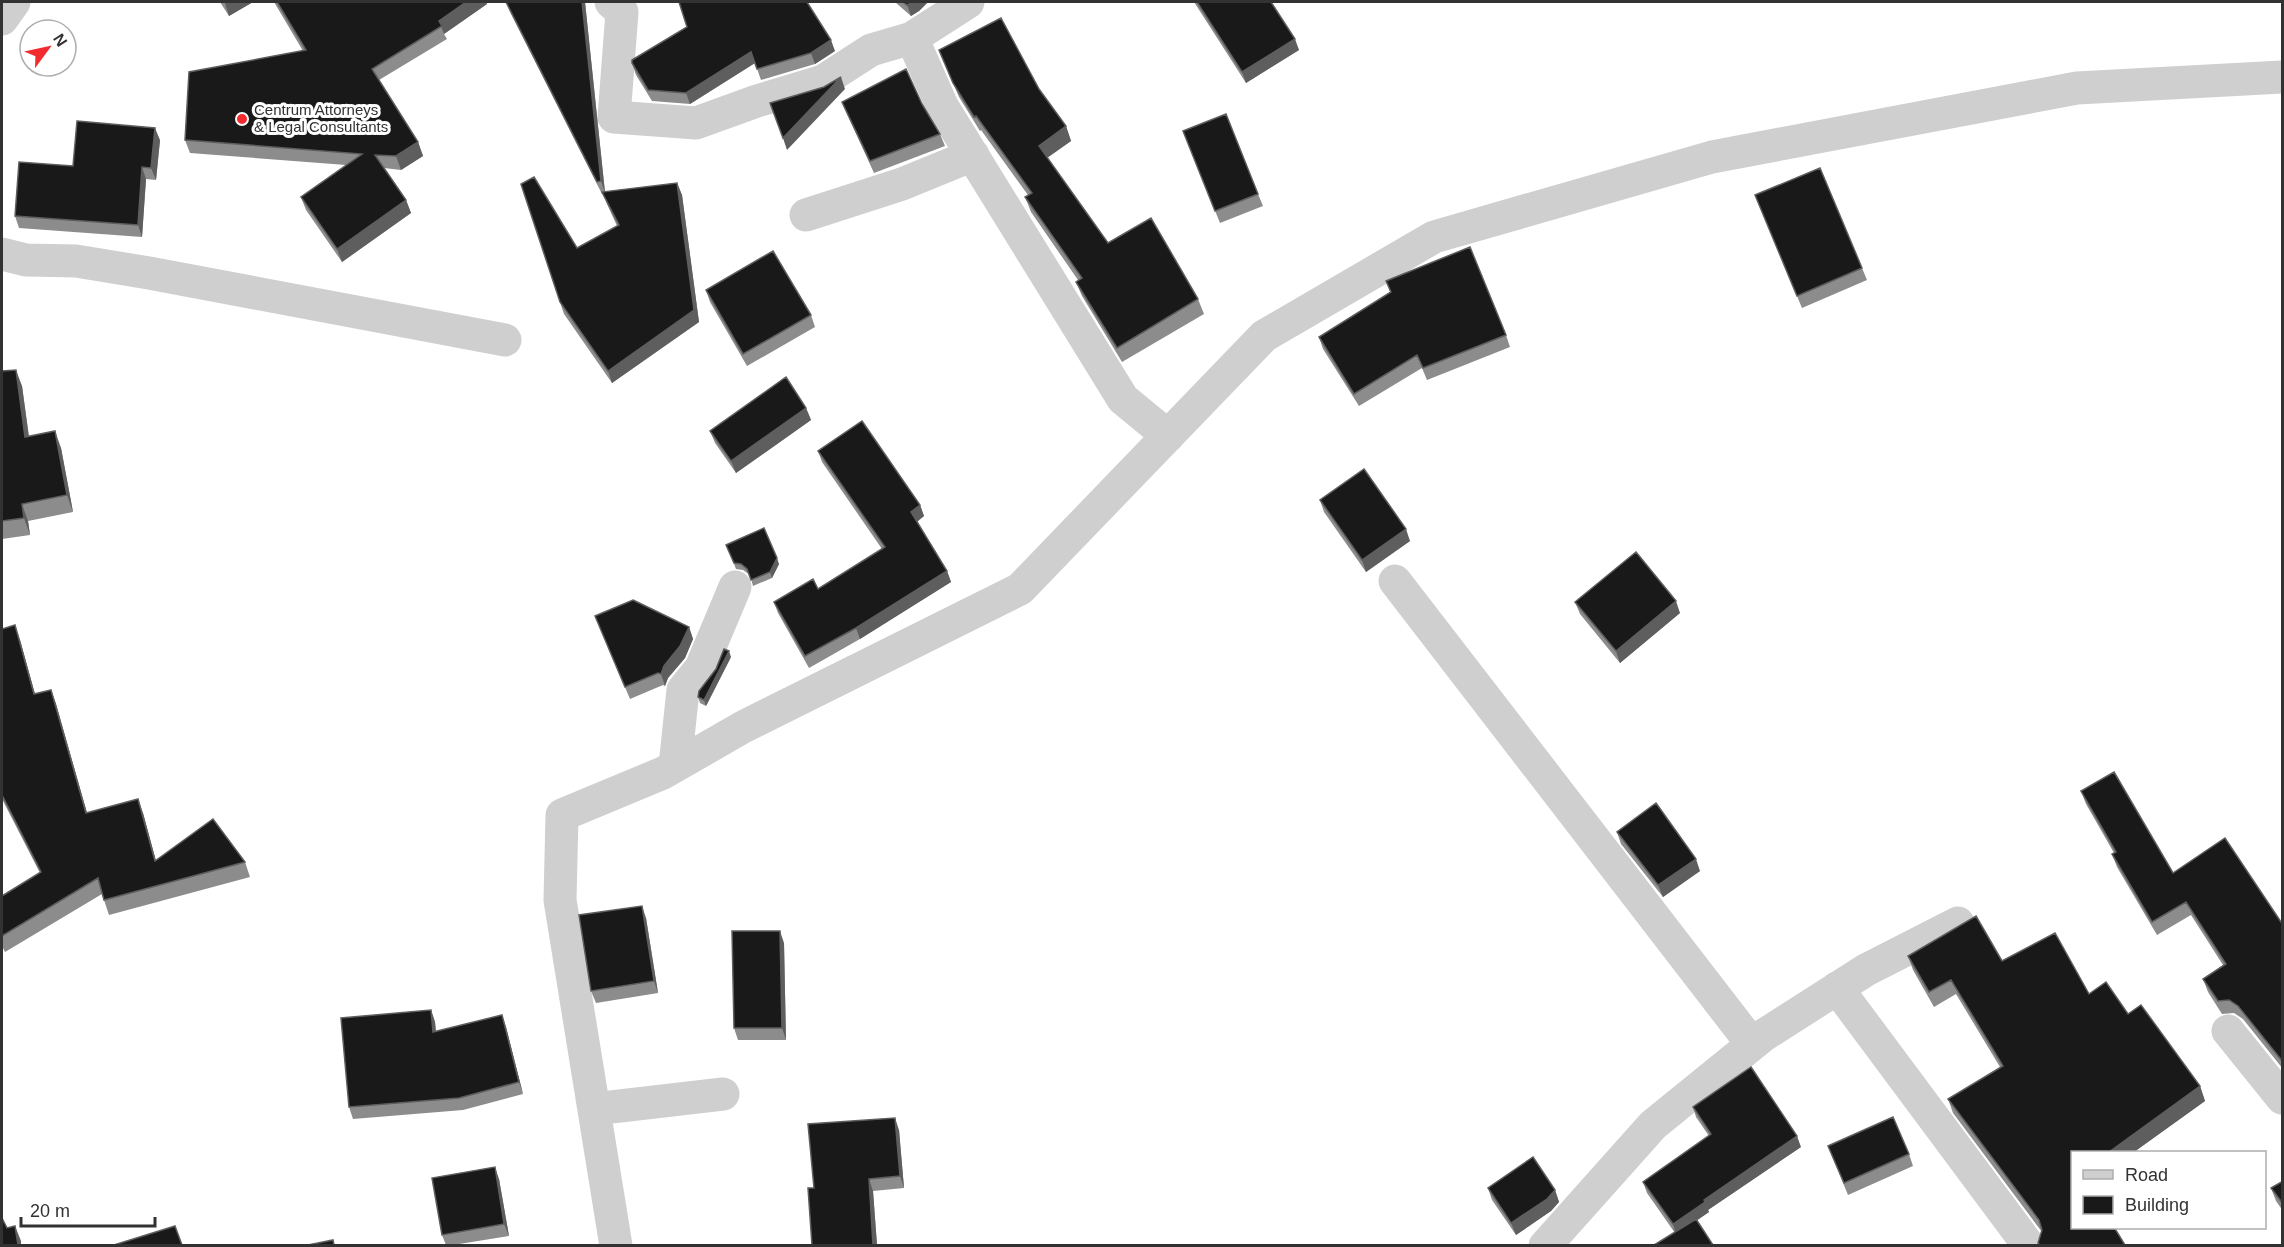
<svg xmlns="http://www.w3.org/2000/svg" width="2284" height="1247" font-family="Helvetica,sans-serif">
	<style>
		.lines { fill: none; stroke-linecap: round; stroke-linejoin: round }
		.minor { stroke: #cfcfcf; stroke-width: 33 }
		.wall { fill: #8c8c8c }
		.shaded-wall { fill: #5e5e5e }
		.building { fill: #191919; stroke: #5e5e5e; stroke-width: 1.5 }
		.poi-dot { fill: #f22c2e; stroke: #fff; stroke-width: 2 }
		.labels { text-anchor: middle; stroke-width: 6; stroke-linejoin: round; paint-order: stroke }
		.poi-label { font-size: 15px; fill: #323232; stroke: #fff; text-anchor: start }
	</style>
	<rect width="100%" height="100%" fill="#fff"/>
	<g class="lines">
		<path class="minor" d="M611,2l11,10 -8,105 82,6 61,-22 66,-20 48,-31 41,-12 30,68 181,293 45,37
			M2,19l12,-17
			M912,38l56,-36
			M806,215l96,-31 71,-29
			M2,254l24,6 50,1 73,12 356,67
			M1395,581l357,463
			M675,766l8,-76 18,-22 34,-81
			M1837,988l192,258
			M2228,1031l54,67
			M594,1109l129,-15
			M616,1246l-56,-346 2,-85 101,-42 80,-46 277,-138 244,-253 170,-99 278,-80 365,-69 205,-11
			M1545,1246l108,-121 111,-90 102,-65 92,-47"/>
	</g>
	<path class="wall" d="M220,2h33l-24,14z
		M274,2h212l1,2 -43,30 3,5 -68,41 39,62 5,14 -22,14 -17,-2 22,32 5,13 -69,49 -36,-52 -5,-13 45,-32 -156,-12 -5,-13 118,-89z
		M506,2h79l20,190 72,-9 5,12 17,127 -87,61 -48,-69 -4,-12 17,-54 40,-22 -10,-22 -4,-10h-1l-92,-182z
		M895,2h33l-9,9 -8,5z
		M1194,2h77l28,48 -53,33z
		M939,50l100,39 27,37 5,15 -24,17 61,85 90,56 6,15 -82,48 -40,-66 -6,-14 2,-2 -47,-68 -6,-15 3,-2 -47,-65 -1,1 -21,-34z
		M835,51l-20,13 -54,16 -6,-17 -65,41 -38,-3 -16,-26 -4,-12z
		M842,102l80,2 18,30 5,12 -71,27 -27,-59z
		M1183,131l75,63 5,12 -43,17z
		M160,140l-4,40 -10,-1 -4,58 -123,-9 -4,-12 58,-50z
		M1755,195l107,73 5,12 -65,28z
		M1386,281l120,54 4,12 -83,33 -5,-12 -63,38 -36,-57 -4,-12 71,-45z
		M706,290l105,25 4,12 -68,39 -37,-64z
		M2,371l20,15 7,50 32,12 12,64 -45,9 2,14 -28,4z
		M806,408l5,12 -75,53 -21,-30 -5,-12z
		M818,451l102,54 4,11 -7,6 30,49 4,11 -91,57 -51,29 -31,-55 -4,-11 44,-13 64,-40 -60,-87z
		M1320,500l90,41 -44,31 -42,-60z
		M729,551l50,13 -7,14 -19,8 -3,-11 -7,-5 -7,-1z
		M1575,602l105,11 -60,50 -40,-49z
		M595,616l94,11 4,12 -8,19 -17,20 -3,8 -2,-1 -33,14z
		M2,629l18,11 15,54 16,-4 5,14 31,109h56l13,48 89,1 5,15 -141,38 -7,-21 -97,58 -3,-6v-50l38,-23 -38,-74z
		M731,657l-25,49 -6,-3 -2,-6z
		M2081,791l92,82 110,52v144l-40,-50 -9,-6 -12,1 -14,-22 -5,-13 20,-14 -32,-50 -34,20 -40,-68 -5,-13 2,-1 -28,-49z
		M1617,832l83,39 -37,26 -42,-53z
		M646,918l12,75 -62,10 -5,-12z
		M784,943l2,97h-48l-4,-12z
		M1908,956l94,5 87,33 39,20 72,72 5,15 -71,51h-61v75l52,18h-86l-1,-2 4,-11 -89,-119 -5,-14 52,-32 -44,-73 -22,13 -21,-37z
		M431,1010l4,12 1,10 66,-17 4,12 17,67 -60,16 -110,9 -4,-12z
		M1693,1107l108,40 -93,63 1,2 -12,8 -22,13 -28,-40 -4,-11 66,-46 -13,-19z
		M899,1130l5,58 -31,3 4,54h-65l2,-57z
		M1828,1146l81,8 4,12 -65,29z
		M499,1179l10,57 -56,9h-7l-4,-10z
		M2283,1181v30l-7,-10 -5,-13z
		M1488,1188l67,2 4,12 -8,9 -35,24 -24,-35z"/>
	<path class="shaded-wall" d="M227,2h26l-24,14 -4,-13z
		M466,2h20l1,2 -43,30 -5,-13z
		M582,2h3l20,191 -4,-12z
		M913,2h15l-9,9 -8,5 -4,-11z
		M1295,39l4,11 -53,33 -4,-11z
		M831,40l4,11 -20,13 -4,-11z
		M751,52l4,11 -65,41 -4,-11z
		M841,77l4,12 -58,61 -4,-12z
		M1066,126l5,15 -27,19 -5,-14z
		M155,128l5,12 -4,40 -5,-12z
		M418,142l5,14 -22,14 -5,-14z
		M142,167l4,12 -4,58 -4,-12z
		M677,183l5,12 17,127 -87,61 -4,-12z
		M406,200l5,13 -69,49 -5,-13z
		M16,370l6,16 9,68 -6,-17z
		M806,408l5,12 -75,53 -5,-12z
		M55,431l6,17 12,64 -6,-17z
		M22,504l6,17 2,14 -6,-17z
		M920,505l4,11 -9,7 -4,-11z
		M1406,529l4,12 -44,31 -4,-12z
		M777,558l2,6 -7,14 -2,-6z
		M947,571l4,11 -91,57 -4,-11z
		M1676,601l4,12 -60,50 -4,-12z
		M15,625l5,15 19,69 -5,-15z
		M689,627l4,12 -8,19 -17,20 -3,8 -4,-12 3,-8z
		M729,651l2,6 -25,49 -2,-6z
		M51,690l5,14 35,123 -5,-14z
		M138,799l5,14 17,63 -5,-15z
		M1696,859l4,12 -37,26 -5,-12z
		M642,906l4,12 12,75 -4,-12z
		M780,931l4,12 2,97 -4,-12z
		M431,1010l4,12 2,23 -4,-13z
		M502,1015l4,12 17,67 -4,-12z
		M2200,1086l5,15 -71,51h-25z
		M895,1118l4,12 5,58 -4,-12z
		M1797,1136l4,11 -93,63 1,2 -33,23 -3,-11 31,-24z
		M495,1167l4,12 10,57 -5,-12z
		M869,1179l4,12 4,54h-4z
		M1555,1190l4,12 -8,9 -35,24 -5,-12z
		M15,1226l6,15v4h-3z"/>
	<path class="building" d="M277,2h189l-27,19 3,5 -70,43 46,73 -22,14 -21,-1 31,45 -69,49 -36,-52 61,-43 -177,-14 4,-68 117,-22z
		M506,2h76l19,179 -4,1z
		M679,2h128l24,38 -20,13 -54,16 -6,-17 -65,41 -38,-3 -16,-27v-3l55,-33z
		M903,2h10l-6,3z
		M1197,2h74l24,37 -53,33z
		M1001,18l38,71 27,37 -27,20 69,97 43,-25 47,81 -81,49 -41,-66 6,-4 -57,-81 7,-4 -56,-77 -2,1 -21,-34 -14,-33z
		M906,69l16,35 18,30 -70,27 -28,-59z
		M841,77l-58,61 -13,-35 54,-16z
		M1226,114l32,80 -43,17 -32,-80z
		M77,121l78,7 -4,40 -9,-1 -4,58 -123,-9 4,-54 54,4z
		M1820,168l42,100 -65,28 -42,-101z
		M534,177l43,71 42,-23 -17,-33 75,-9 17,127 -86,61 -48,-69 -39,-118z
		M1470,247l36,88 -83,33 -6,-13 -63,39 -35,-57 72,-45 -5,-11z
		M773,251l38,64 -68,39 -37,-64z
		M16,370l9,67 30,-6 12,64 -45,9 2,14 -22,3v-150z
		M786,377l20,31 -75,53 -21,-30z
		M862,421l58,84 -9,7 36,59 -91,57 -51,28 -31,-54 39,-23 5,10 67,-42 -67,-96z
		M1364,469l42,60 -44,31 -42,-60z
		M764,528l13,30 -7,14 -19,8 -4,-11 -6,-5 -7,-1 -8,-18z
		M1636,552l40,49 -60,50 -41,-49z
		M633,600l56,27 -9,19 -16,20 -3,8 -3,-1 -33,14 -30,-71z
		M15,625l19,69 17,-4 35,123 52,-14 17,62 58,-42 32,43 -141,38 -6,-22 -96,58v-40l39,-24 -39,-77v-166z
		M724,649l5,2 -25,49 -6,-3 1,-6 17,-22z
		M2114,772l59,101 52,-35 58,87v137l-45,-56 -9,-6 -11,1 -15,-22 23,-15 -40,-62 -34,20 -40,-68 4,-2 -35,-61z
		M1656,803l40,56 -38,26 -41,-53z
		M642,906l12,75 -63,10 -12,-76z
		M1976,916l26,45 53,-28 34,61 17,-12 22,32 13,-9 59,81 -91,66h-36v75h41l11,18h-85l-2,-2 4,-13 -3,-10 -91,-121 55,-33 -52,-86 -22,12 -21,-36z
		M732,931h48l2,97h-48z
		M431,1010l2,22 69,-17 17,67 -60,16 -110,9 -8,-89z
		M1751,1067l46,69 -93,64 1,2 -32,22 -30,-42 68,-48 -18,-27z
		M1893,1117l16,37 -65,29 -16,-37z
		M895,1118l5,58 -31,3 4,66h-61l-4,-57h6l-6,-64z
		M1533,1157l22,33 -8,9 -36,24 -23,-35z
		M495,1167l9,57 -62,11 -10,-57z
		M2283,1181v23l-12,-16z
		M2,1218l5,10 8,-2 3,19h-16z
		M1696,1219l17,26h-59z
		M175,1226l7,19h-68z
		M333,1240l1,5h-26z"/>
	<circle class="poi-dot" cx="242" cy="119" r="6"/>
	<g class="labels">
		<g class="poi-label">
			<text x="254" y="115">Centrum Attorneys<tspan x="254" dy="17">&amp; Legal Consultants</tspan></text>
		</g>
	</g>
	<rect width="2284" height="1247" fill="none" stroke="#323232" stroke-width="6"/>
	<rect x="2071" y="1151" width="195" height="78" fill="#ffffff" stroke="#adadad" stroke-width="1.5"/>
	<rect x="2083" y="1170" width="30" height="9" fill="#cfcfcf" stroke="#adadad" stroke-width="1.5"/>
	<text x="2125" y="1181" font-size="18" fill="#323232">Road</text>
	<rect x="2083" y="1196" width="30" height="18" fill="#191919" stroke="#adadad" stroke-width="1.5"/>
	<text x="2125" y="1211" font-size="18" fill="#323232">Building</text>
	<g transform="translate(48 48) rotate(57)"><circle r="28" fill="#ffffff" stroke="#adadad" stroke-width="1.5"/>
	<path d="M0-4.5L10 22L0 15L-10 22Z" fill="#f22c2e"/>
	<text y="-9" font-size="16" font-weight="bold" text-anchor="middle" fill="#323232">N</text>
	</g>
	<path d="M21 1217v9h134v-9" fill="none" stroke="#323232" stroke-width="3"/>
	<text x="30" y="1217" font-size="18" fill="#323232" stroke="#ffffff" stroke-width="4.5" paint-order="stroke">20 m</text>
</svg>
